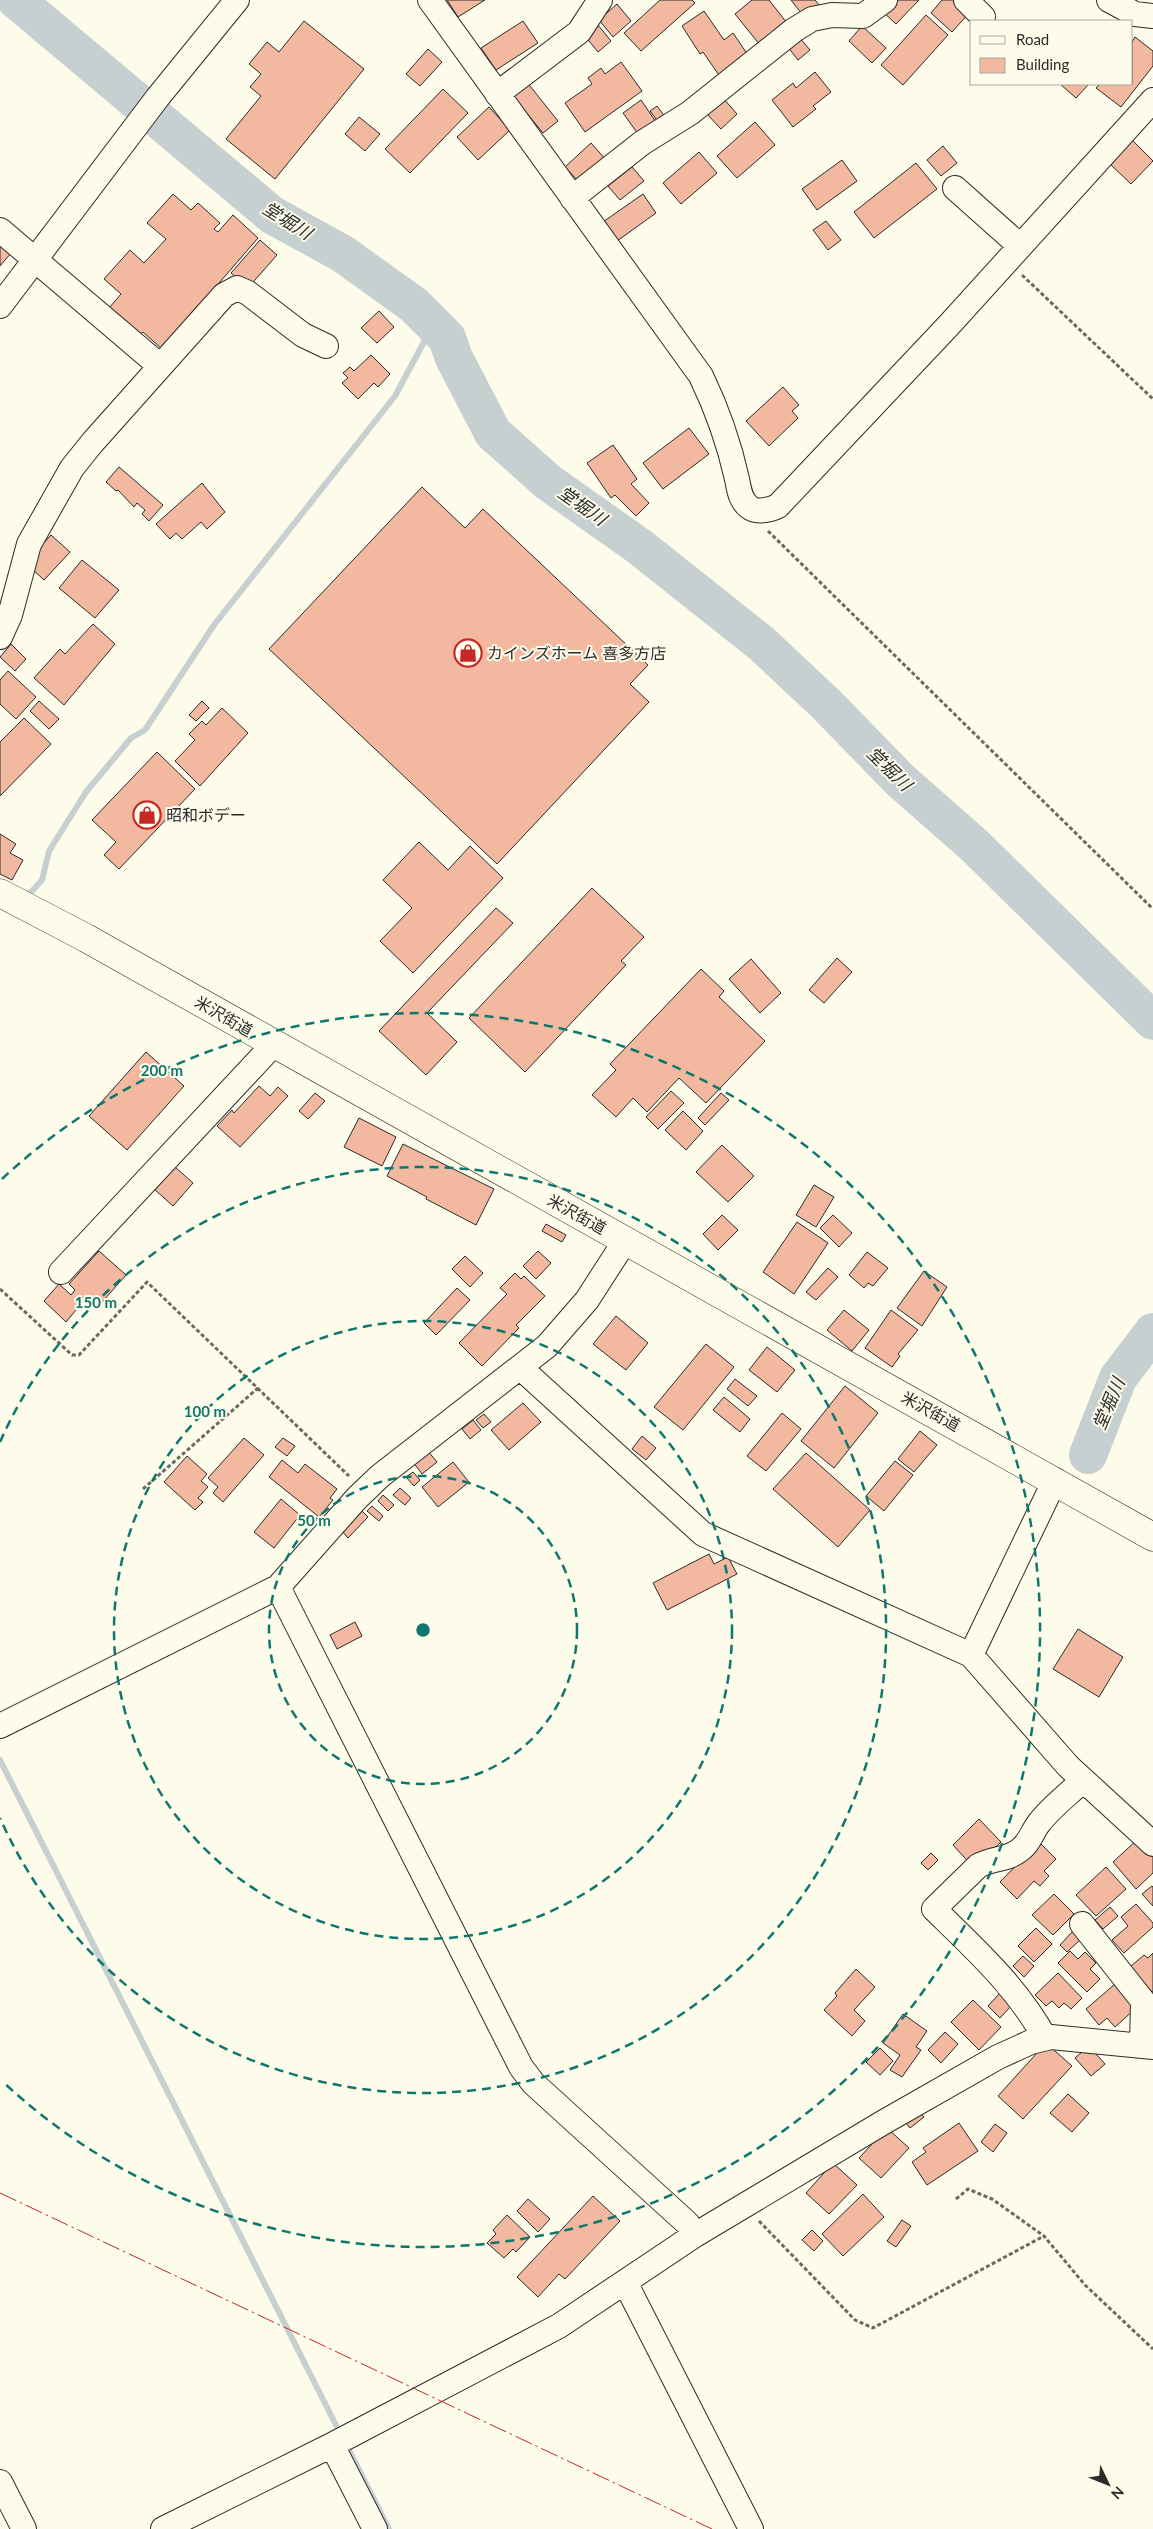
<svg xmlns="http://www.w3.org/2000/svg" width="1153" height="2529" font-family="Lato,'Noto Sans JP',sans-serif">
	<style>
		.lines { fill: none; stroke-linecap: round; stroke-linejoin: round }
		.stream { stroke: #c7d0d0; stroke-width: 6 }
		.river { stroke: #c7d0d0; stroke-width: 38 }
		.building { fill: #f2b8a0; stroke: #2b2b2b }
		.minor-casing { stroke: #2b2b2b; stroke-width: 26 }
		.highway-casing { stroke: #2b2b2b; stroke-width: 29 }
		.path { stroke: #6a6964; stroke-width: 3; stroke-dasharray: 4 2.5; stroke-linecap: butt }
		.minor { stroke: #fdfbea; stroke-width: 24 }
		.highway { stroke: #fdfbea; stroke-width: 28 }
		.power { stroke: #c62828; stroke-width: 1; stroke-dasharray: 18 4 2.5 4; stroke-linecap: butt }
		.ring { fill: none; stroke: #0f766e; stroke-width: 2.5; stroke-dasharray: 9 6 }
		.labels { text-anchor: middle; stroke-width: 4; stroke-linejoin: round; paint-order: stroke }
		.poi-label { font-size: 16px; fill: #2b2b2b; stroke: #fdfbea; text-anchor: start }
		.street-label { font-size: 16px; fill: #2b2b2b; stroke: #fdfbea }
		.water-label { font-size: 18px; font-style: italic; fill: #2b2b2b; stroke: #fdfbea }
		.centre { fill: #0f766e; stroke: #fdfbea; stroke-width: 2.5 }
		.ring-label { font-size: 15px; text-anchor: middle; font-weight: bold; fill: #0f766e; stroke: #fdfbea; stroke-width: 4; stroke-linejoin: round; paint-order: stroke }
	</style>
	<rect width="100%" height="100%" fill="#fdfbea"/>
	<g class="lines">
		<path class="stream" d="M22,897l10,-6 10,-11 7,-29 37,-59 45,-54 14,-8 69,-105 181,-229 38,-71
			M0,1760l341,675
			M346,2444l43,85"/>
		<path class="river" d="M16,0l256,215 71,39 71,51 33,33 7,20 39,75 55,49 92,65 121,96 65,61 74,76 75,66 178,175
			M1088,1455l30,-77 35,-46"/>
	</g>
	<path class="building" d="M447,0h38l-27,17z
		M660,0h32l3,3 -54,48 -17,-18z
		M752,0h17l18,23 -27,22 -25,-31z
		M791,0h24l5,6 -15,12z
		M891,0h28l-23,24 -15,-14z
		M942,0h15l13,12 -18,20 -21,-19z
		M617,4l14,17 -18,16 -14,-17z
		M704,11l20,29 9,-7 17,25 -29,20 -18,-26 -3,2 -18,-28z
		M926,15l22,20 -45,50 -22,-20z
		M304,21l60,48 -89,110 -49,-40 35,-43 -11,-9 11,-13 -12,-10 18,-22 12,10z
		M523,21l15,22 -42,27 -15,-22z
		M598,25l13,16 -13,11 -13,-16z
		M862,26l24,22 -14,15 -23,-22z
		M799,37l11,13 -12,10 -11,-14z
		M1135,37l18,14v15l-32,41 -25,-19 4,-4h32v-42z
		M428,49l14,13 -22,24 -14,-12z
		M621,62l21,29 -57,41 -20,-29 27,-19 -4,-6 13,-10 4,6z
		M815,72l16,20 -18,14 3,3 -23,18 -21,-27 21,-17 3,5z
		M526,81l32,40 -15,12 -32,-39z
		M1060,84h29l-13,14z
		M443,89l25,24 -58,60 -25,-24z
		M723,98l14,16 -16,15 -15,-16z
		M641,100l17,25 -17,13 -18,-25z
		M657,106l9,12 -7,5 -9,-12z
		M489,107l21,23 -32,30 -21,-23z
		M359,117l21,17 -15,17 -20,-17z
		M755,122l20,23 -38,33 -20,-22z
		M1132,140l21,21 -22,23 -21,-20z
		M591,143l15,17 -26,23 -15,-16z
		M943,146l14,17 -16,13 -14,-16z
		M699,152l18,21 -36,31 -18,-21z
		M842,160l15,21 -40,29 -15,-21z
		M916,163l21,26 -63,49 -20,-26z
		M632,167l12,14 -24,19 -12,-14z
		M173,194l18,16 7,-7 22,20 -6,6 4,3 15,-17 25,23 -96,111 -19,-17 -3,3 -31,-27 12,-14 -17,-15 26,-29 14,13 22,-24 -19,-16z
		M643,194l13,19 -39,28 -14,-19z
		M826,221l15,19 -13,10 -15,-20z
		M260,240l17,15 -29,33 -17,-15z
		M0,241l12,11 -12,14z
		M379,311l15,16 -17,16 -16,-15z
		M371,355l19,19 -12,13 -4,-4 -16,16 -16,-16 6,-5 -5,-5 7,-6 4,4z
		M783,387l16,18 -7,6 6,7 -29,28 -23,-25z
		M689,428l20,26 -46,35 -20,-26z
		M613,445l24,34 -6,5 18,19 -13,13 -21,-21 -4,3 -24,-35z
		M119,467l44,38 -14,16 -7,-7 3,-4 -8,-7 -3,4 -16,-17 -2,1 -10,-9z
		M202,483l23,29 -18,17 -6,-7 -19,17 -6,-6 -6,6 -14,-15z
		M422,487l43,41 18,-19 165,156 -18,19 19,18 -152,162 -228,-215z
		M51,535l19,17 -26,28 -14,-13 4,-13z
		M82,560l37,30 -24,28 -36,-30z
		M93,624l22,20 -51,61 -30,-27 26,-29 5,5z
		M11,644l15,15 -11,12 -15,-14z
		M8,671l28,26 -20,22 -16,-15v-24z
		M39,701l20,18 -10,10 -19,-18z
		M202,701l7,7 -13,13 -7,-6z
		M222,708l26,25 -48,53 -25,-25 20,-21 -6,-6 13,-13 4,4z
		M24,718l27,26 -51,52v-54z
		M157,752l38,37 -76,80 -15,-14 12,-13 -24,-22z
		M0,834l16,10 -6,9 13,7 -11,20 -12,-6z
		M419,842l29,28 22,-24 33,32 -90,95 -33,-32 32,-33 -29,-28z
		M592,888l52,49 -23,24 5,4 -101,107 -56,-54z
		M496,908l17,15 -86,90 30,29 -31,33 -47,-44z
		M837,958l15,14 -28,31 -15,-13z
		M751,959l30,34 -21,20 -31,-34z
		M701,969l23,22 -5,6 46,44 -59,62 -27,-25 -32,34 -14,-14 -17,19 -24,-22 24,-25 -6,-6z
		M146,1052l38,34 -57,64 -38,-34z
		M259,1086l11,10 8,-9 10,9 -48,51 -23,-21 15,-16 2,3z
		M671,1091l13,12 -26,26 -12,-12z
		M315,1093l10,8 -17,18 -9,-8z
		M721,1093l8,7 -24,25 -7,-7z
		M683,1111l20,20 -17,19 -21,-20z
		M359,1118l37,19 -14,29 -38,-19z
		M403,1144l91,45 -18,36 -50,-26 1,-2 -40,-21z
		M722,1145l32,31 -26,26 -32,-30z
		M174,1166l19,17 -20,23 -19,-17z
		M814,1185l20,12 -18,30 -20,-12z
		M722,1215l16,15 -20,20 -15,-16z
		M833,1215l19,18 -13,14 -19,-19z
		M797,1222l31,21 -34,51 -31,-22z
		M546,1224l20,11 -4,7 -20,-11z
		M99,1251l27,24 -30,34 -15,-13 -4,5 4,3 -15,18 -22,-21 15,-17 12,11 4,-5 -6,-6z
		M538,1251l13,12 -15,16 -13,-13z
		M867,1252l21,16 -15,18 -5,-3 -4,5 -15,-13z
		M465,1256l18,17 -13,14 -18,-18z
		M828,1268l10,9 -22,23 -10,-8z
		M924,1271l23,16 -25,39 -25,-18z
		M515,1273l6,6 3,-3 21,20 -29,29 3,3 -37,38 -23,-23 48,-49 -7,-6z
		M457,1288l13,12 -34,35 -12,-12z
		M844,1310l25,20 -17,21 -25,-21z
		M891,1310l27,20 -20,24 2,2 -8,11 -27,-19z
		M616,1316l32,27 -22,27 -33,-26z
		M706,1344l28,23 -51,63 -29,-23z
		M767,1347l28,23 -18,22 -28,-22z
		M735,1379l22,17 -9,10 -21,-17z
		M845,1386l33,27 -44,55 -33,-27z
		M724,1397l26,22 -10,13 -27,-22z
		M523,1403l18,19 -32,28 -18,-20z
		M782,1413l19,16 -35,42 -19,-15z
		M484,1414l7,8 -8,6 -7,-8z
		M473,1420l8,10 -11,9 -8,-10z
		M920,1431l17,14 -23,27 -16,-13z
		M642,1436l14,12 -10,12 -14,-11z
		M244,1438l20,17 -41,47 -10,-9 5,-6 -10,-9z
		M283,1438l12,8 -8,10 -12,-9z
		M427,1450l10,12 -15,12 -9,-12z
		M806,1453l64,57 -32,37 -65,-58z
		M187,1456l20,18 -6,7 7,6 -10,11 5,4 -8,8 -31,-28z
		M282,1460l16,13 7,-9 32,25 -7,9 3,2 -14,17 -50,-40z
		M895,1461l18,14 -29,36 -18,-15z
		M453,1462l16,20 -31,25 -16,-20z
		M413,1472l7,8 -6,6 -8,-9z
		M400,1488l11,10 -6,7 -12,-10z
		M383,1495l11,10 -6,6 -10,-10z
		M281,1499l19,16 -26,33 -20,-16z
		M372,1506l11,10 -4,5 -12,-10z
		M362,1511l6,6 -20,21 -6,-7z
		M709,1554l5,10 14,-7 9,17 -70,36 -14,-27z
		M355,1622l7,14 -25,13 -7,-14z
		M1078,1629l45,28 -24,40 -46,-28z
		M979,1819l22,23 -27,26 -21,-23z
		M1138,1839l15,17v17l-17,16 -23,-27z
		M1039,1842l17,17 -12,12 5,5 -9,10 -6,-5 -17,18 -17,-17z
		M931,1853l7,7 -10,10 -7,-7z
		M1106,1867l20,22 -30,27 -20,-21z
		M1152,1886l1,1v19l-11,-12z
		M1054,1894l20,20 -21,21 -21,-20z
		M1136,1904l17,19v4l-29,26 -12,-13 16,-14 -7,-9z
		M1110,1907l8,9 -15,13 -8,-9z
		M1036,1928l16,16 -18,18 -16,-16z
		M1073,1931l8,8 -14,13 -7,-7z
		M1070,1951l8,8 7,-7 11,11 -6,6 10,10 -13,13 -29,-29z
		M1153,1953v39h-1l-22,-25 14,-12 4,3z
		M1023,1956l11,10 -10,11 -11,-11z
		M856,1969l19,18 -21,23 11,11 -13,15 -28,-26 13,-14 -2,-3z
		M1058,1973l24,25 -11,11 -7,-6 -5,5 -7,-7 -6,5 -11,-11z
		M1115,1984l21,24 -21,19 -8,-9 -8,7 -13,-16z
		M1000,1993l12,12 -12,13 -12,-12z
		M973,2000l28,27 -22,23 -28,-28z
		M903,2014l24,17 -11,16 5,3 -19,27 -12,-7 10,-15 -17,-12z
		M945,2032l13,12 -17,19 -13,-13z
		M1046,2043l26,23 -49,53 -25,-23z
		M1089,2046l16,18 -14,12 -16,-18z
		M880,2048l13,13 -13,14 -14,-13z
		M1068,2094l21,19 -17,19 -22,-19z
		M916,2108l8,9 -14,11 -8,-10z
		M959,2123l19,28 -51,34 -15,-23 14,-10 -3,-4z
		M995,2124l12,9 -14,19 -12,-10z
		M887,2128l22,20 -28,30 -22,-20z
		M833,2163l24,22 -28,29 -23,-21z
		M863,2194l21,23 -41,39 -21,-22z
		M593,2196l27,25 -55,58 -6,-5 -21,23 -21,-20z
		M528,2199l22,20 -12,13 -21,-21z
		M507,2215l23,22 -14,15 -3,-3 -9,9 -17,-15 9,-9 -3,-4z
		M902,2220l9,6 -15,21 -9,-6z
		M812,2230l11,11 -9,10 -12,-11z"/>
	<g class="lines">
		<g class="minor-casing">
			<path id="minor" d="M430,0l271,376c16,33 28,67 36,103 2,10 3,21 12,28 7,6 21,3 29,-1l171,-181 204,-225
				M966,0l17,17
				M1109,0l26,14 18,2
				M497,94l82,-62 21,-32
				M955,188l65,58
				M572,198l70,-55 48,-30 104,-83 18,-11 20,-4 31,1 22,-16
				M0,230l160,136
				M0,306l158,-209 79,-97
				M0,637l10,-22 19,-71 43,-76 20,-25 132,-148 13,-7 11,5 55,42 23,11
				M61,1272l213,-228
				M524,1371l179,163 268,121 97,111 85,78
				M278,1587l243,480 12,16 154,140 8,12
				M971,1655l84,-175
				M0,1726l278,-139 79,-89 23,-22 167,-130 40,-46 38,-59
				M1082,1924l61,77 -1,45
				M1045,2038c-28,-51 -70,-89 -111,-129l44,-43c14,-8 31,-6 43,-17 9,-7 11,-17 18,-26 12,-16 30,-29 44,-43
				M625,2282l126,247
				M332,2445l43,84
				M0,2482l24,47
				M163,2529l169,-84 227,-119 136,-91 189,-113 114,-65 33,-15 20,-5 102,10"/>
		</g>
		<g class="highway-casing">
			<path id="highway" d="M0,893l86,45 1067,599"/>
		</g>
		<path class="path" d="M1022,275l131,124
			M768,531l385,378
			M0,1289l72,66h7l68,-73 202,194
			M143,1489l115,-101
			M956,2199l12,-10 24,10 52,37 41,49 68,64
			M759,2221l96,99 18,8 171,-92"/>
		<use href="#minor" class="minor"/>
		<use href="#highway" class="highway"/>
		<path class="power" d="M0,2193l712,336"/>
	</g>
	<g class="ring">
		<circle cx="423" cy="1630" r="154"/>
		<circle cx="423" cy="1630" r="309"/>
		<path d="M0 1442A463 463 0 1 1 0 1818"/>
		<path d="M2 1179A617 617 0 1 1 2 2081"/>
	</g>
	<defs>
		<g id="shop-ring" transform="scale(1.4375)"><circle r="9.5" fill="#fdfbea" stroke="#c62828" stroke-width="1.5"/><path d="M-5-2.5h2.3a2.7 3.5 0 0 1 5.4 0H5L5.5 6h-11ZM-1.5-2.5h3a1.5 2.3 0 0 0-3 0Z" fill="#c62828"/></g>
	</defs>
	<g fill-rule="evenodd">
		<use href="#shop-ring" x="468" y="653"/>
		<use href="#shop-ring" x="147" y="815"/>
	</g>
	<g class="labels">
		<g class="poi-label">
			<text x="487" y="659">カインズホーム 喜多方店</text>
			<text x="166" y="821">昭和ボデー</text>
		</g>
		<g class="street-label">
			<text transform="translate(224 1016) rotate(30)" y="6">米沢街道</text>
			<text transform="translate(577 1214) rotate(29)" y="6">米沢街道</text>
			<text transform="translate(931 1411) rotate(29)" y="6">米沢街道</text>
		</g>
		<g class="water-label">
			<text transform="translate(287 221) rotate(32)" y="6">堂堀川</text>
			<text transform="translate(582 506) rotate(35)" y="6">堂堀川</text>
			<text transform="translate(889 769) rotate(44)" y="6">堂堀川</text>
			<text transform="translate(1109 1404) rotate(-67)" y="6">堂堀川</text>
		</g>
	</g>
	<circle cx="423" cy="1630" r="8" class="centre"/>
	<g class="ring-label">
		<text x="162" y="1076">200 m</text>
		<text x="96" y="1308">150 m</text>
		<text x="205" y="1417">100 m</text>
		<text x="314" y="1526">50 m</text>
	</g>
	<rect x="970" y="20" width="162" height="65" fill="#fdfbea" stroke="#a9a89e"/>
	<rect x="980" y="36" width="25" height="8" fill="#fdfbea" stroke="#a9a89e"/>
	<text x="1016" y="45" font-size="15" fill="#2b2b2b">Road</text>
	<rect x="980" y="58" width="25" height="15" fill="#f2b8a0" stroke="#a9a89e"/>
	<text x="1016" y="70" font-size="15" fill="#2b2b2b">Building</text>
	<g transform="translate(1108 2484) rotate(133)" stroke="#fdfbea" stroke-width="4" paint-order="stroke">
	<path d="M0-4L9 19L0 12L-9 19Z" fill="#2b2b2b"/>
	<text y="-8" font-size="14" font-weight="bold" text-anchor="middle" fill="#2b2b2b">N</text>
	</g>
</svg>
